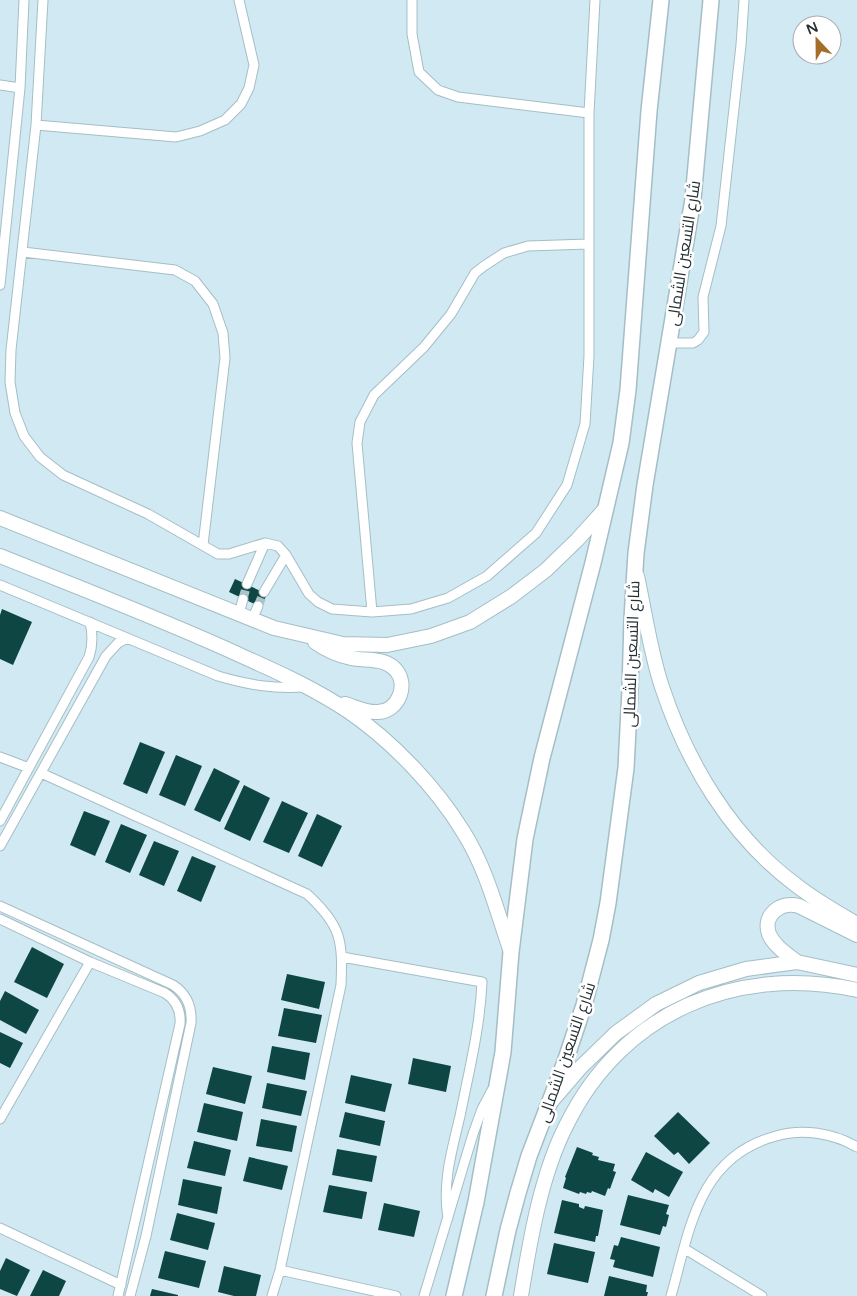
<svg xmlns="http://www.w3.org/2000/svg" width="857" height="1296" font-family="'Varela Round',Cairo,sans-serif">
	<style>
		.building { fill: #0d4643 }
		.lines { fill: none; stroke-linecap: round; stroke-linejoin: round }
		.street-tunnel { stroke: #aec4cc; stroke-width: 9; stroke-dasharray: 9 4.5; stroke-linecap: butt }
		.street-casing { stroke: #a5bec6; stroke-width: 11 }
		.secondary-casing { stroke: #a5bec6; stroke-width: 16 }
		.primary-casing { stroke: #a5bec6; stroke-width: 18 }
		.street { stroke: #fff; stroke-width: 9 }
		.secondary { stroke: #fff; stroke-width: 14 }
		.primary { stroke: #fff; stroke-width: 15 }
		.labels { text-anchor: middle; stroke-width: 5; stroke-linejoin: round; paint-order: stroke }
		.street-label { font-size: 16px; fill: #273134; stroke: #fff }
	</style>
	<rect width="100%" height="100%" fill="#d0e9f2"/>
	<path class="building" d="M235,579l32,15 -6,13 -32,-15z
		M2,609l30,13 -19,43 -13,-6v-44z
		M140,742l25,10 -18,42 -24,-10z
		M176,755l26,11 -17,40 -26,-11z
		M214,768l26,13 -20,41 -26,-12z
		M244,785l26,13 -20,43 -26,-12z
		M282,801l26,12 -19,40 -26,-11z
		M84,811l26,10 -15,35 -25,-11z
		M317,814l25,12 -20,41 -24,-11z
		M121,824l26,11 -17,38 -25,-11z
		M154,841l25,10 -15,35 -25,-11z
		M192,856l24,10 -15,36 -24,-11z
		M32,947l32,17 -17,34 -33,-16z
		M287,974l38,8 -6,27 -38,-9z
		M5,991l34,19 -13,24 -26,-14v-19z
		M284,1008l38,7 -6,28 -38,-7z
		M0,1032l23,11 -13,25 -10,-5z
		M272,1046l38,7 -5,27 -38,-8z
		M413,1058l38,8 -5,26 -38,-8z
		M213,1067l39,9 -7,28 -39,-10z
		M351,1075l41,9 -7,28 -40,-9z
		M267,1083l40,8 -6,25 -39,-8z
		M204,1103l39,9 -6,29 -40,-9z
		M345,1112l40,9 -5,25 -41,-9z
		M678,1112l32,31 -21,21 -11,-12 -4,3 -20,-19z
		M261,1119l36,7 -5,26 -36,-6z
		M194,1141l37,9 -6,26 -38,-8z
		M577,1147l16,6 -1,2 7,2 -1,3 17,4 -2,7 3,1 -6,17 -2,-1 -3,8 -13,-5 -1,2 -4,-1 -1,2 -6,-2 -1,2 -16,-6 3,-10 -1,-1z
		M337,1149l40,7 -5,26 -40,-7z
		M646,1152l37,20 -14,25 -14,-8 -2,4 -22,-13z
		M249,1157l39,9 -6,24 -39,-9z
		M183,1179l39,8 -5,27 -39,-9z
		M329,1185l38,7 -5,27 -39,-7z
		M628,1195l41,10 -3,9 3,1 -3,12 -3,-1 -3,9 -40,-10z
		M562,1200l17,4v3l5,2 1,-3 18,4 -5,26h-2l-1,6 -41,-9z
		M384,1203l36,8 -6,26 -36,-7z
		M177,1213l38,10 -7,27 -38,-10z
		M621,1237l39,10 -7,30 -40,-10 2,-7 -5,-1 4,-14 4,1z
		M554,1243l41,9 -7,31 -41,-9z
		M165,1251l41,10 -7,27 -41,-10z
		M6,1258l24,12 -13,26 -17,-7v-18z
		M224,1266l37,9 -5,21h-22l-16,-4z
		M43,1270l23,11 -7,15h-29z
		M609,1276l38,9 -1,7h2l-1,4h-43z
		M152,1289l26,6v1h-28z"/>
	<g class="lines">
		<path class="street-tunnel" d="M243,599l4,-15
			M258,606l6,-14"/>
		<g class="street-casing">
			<path id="street" d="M43,0l-7,125 -25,225 -1,32 5,31 9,23 16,21 23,18 85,39 70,40h11l36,-11 13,3 8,9 23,39 9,8 14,7 40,3 39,-3 37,-11 39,-22 49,-43 31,-48 18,-61 4,-68v-243l6,-113
				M412,0v34l7,38 19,18 20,7 131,16
				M0,85l20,3
				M36,125l140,12 24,-6 25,-11 16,-16 8,-16 5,-23 -15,-65
				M23,252l152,18 20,11 18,23 10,29 2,25 -22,187
				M0,285l20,-197 4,-88
				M669,343h24l5,-3 6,-8 -1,-35 18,-71 20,-181 3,-45
				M247,584l18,-41
				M0,585l218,91c31,9 55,13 87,11
				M264,592l22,-37
				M372,612l-15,-169 3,-21 14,-27 50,-48 27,-33 24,-41 9,-7 20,-13 24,-7 60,-2
				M239,614l4,-15
				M252,620l6,-14
				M0,757l29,11
				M41,773l266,121c34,31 36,46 34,91l-61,285 -8,26
				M0,821l89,-164c4,-12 4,-22 1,-35
				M0,846l106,-190 12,-13 9,-5
				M0,906l173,79c14,9 19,22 18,38l-45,213 -16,60
				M0,919l90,43 75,31c11,7 16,17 15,31l-62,272
				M342,957l140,25c-2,46 -13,89 -22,134 -8,34 -18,67 -12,102
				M0,1119l90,-157
				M0,1228l121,57
				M685,1249l77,47
				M280,1270l116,26
				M424,1296l49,-162 9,-25 10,-19
				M671,1296c19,-67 27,-139 105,-160 26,-8 57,-3 81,11"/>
		</g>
		<g class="secondary-casing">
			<path id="secondary" d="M0,518l274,110 69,16 44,1 44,-9 39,-14 42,-26 34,-26 31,-30 28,-31
				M0,556c82,33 164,64 244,101 36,16 71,32 104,54 44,30 88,76 116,122 23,37 33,79 47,119
				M637,576c8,37 13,75 25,111 25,76 69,150 134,198 19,15 40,27 61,39
				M315,642c11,8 23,13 36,16 14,3 32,-1 44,11 14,15 4,42 -17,43 -11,1 -23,-5 -33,-8
				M797,962c-10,-8 -23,-16 -28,-28 -7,-20 13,-33 30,-28l58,29
				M550,1103l31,-36 35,-34 40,-29 43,-21 47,-14 51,-7 60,13
				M521,1296c9,-56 20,-122 46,-172 55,-112 170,-160 290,-134"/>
		</g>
		<g class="primary-casing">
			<path id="primary" d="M454,1296l22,-94 27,-150 8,-100 14,-113 17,-81 51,-195 28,-120 7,-53 21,-279 12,-111
				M494,1296l14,-66 10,-37 11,-37 36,-94 19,-57 17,-65 7,-37 18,-135 4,-78 2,-71 4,-66 9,-68 48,-286 18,-199"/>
		</g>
		<use href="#street" class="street"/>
		<use href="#secondary" class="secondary"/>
		<use href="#primary" class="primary"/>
	</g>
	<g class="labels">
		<g class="street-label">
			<text transform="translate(683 253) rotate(-81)" y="6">شارع التسعين الشمالى</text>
			<text transform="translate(631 654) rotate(-88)" y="6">شارع التسعين الشمالى</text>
			<text transform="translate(566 1052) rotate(-71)" y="6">شارع التسعين الشمالى</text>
		</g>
	</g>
	<g transform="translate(817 40) rotate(338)"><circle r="24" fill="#ffffff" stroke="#a9adae"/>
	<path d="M0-4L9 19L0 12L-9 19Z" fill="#a46e29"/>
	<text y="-8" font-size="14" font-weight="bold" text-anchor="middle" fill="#273134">N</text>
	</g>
</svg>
